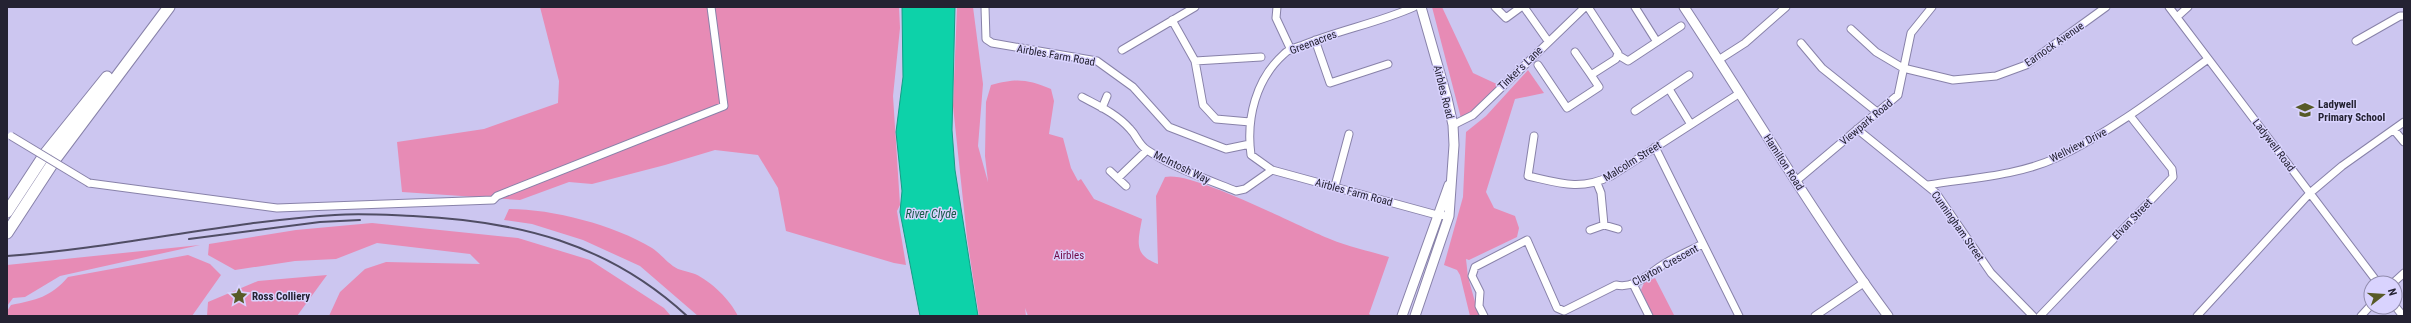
<svg xmlns="http://www.w3.org/2000/svg" width="2411" height="323" font-family="'Roboto Condensed',sans-serif">
	<style>
		.green { fill: #e78bb5 }
		.water { fill: #0dd2a9; stroke: #149d85 }
		.lines { fill: none; stroke-linecap: round; stroke-linejoin: round }
		.minor-casing { stroke: #8882a9; stroke-width: 9 }
		.major-casing { stroke: #8882a9; stroke-width: 11 }
		.highway-casing { stroke: #8882a9; stroke-width: 13 }
		.minor { stroke: #fff; stroke-width: 7 }
		.major { stroke: #fff; stroke-width: 9 }
		.highway { stroke: #fff; stroke-width: 11 }
		.rail { stroke: #504d64; stroke-width: 2 }
		.minor-bridge-casing { stroke: #8882a9; stroke-width: 9; stroke-linecap: butt }
		.minor-bridge { stroke: #fff; stroke-width: 7 }
		.labels { text-anchor: middle; stroke-width: 3; stroke-linejoin: round; paint-order: stroke }
		.street-label { font-size: 11px; fill: #242232; stroke: #d9d3fe }
		.poi-label { font-size: 11px; font-weight: bold; fill: #242232; stroke: #d9d3fe; text-anchor: start }
		.park-label { font-size: 11px; fill: #700946; stroke: #d9d3fe }
		.water-label { font-size: 12px; font-style: italic; fill: #185a49; stroke: #d9d3fe }
	</style>
	<rect width="100%" height="100%" fill="#ccc6f0"/>
	<path class="green" d="M540,7h359l1,21 -7,68 7,109 -3,6 9,54 -12,-2 -108,-32 -8,-43 -20,-33 -43,-5 -50,15 -73,19 -23,-2 -49,18 -118,-8 -5,-50 87,-13 74,-26 1,-22z
		M957,7h16l10,77 -5,62 10,36 -3,-26 1,-54 5,-17c25,-7 36,-6 60,4l3,12 -5,33 14,4 8,30 7,13 3,-2 13,20 48,20c-4,22 -9,36 16,45l-2,-68 9,-19c27,-7 133,50 165,62 19,8 39,12 59,18l-20,57 3,2h-344l-3,-8 1,8h-47l-12,-78 -14,-132z
		M1432,7h10l31,66 28,13 -27,26 -13,6z
		M1528,70l16,23 -29,6 -29,93 8,16 21,8 4,12 -2,9 -48,23 -3,-1 2,18 11,39h-9l-10,-41 -3,-5 -13,-5 19,-68 3,-65 20,-16z
		M509,209c44,0 105,16 143,39 9,6 16,16 26,21 5,2 12,3 17,5 17,8 35,26 43,42h-40l-58,-50 -57,-26 -51,-16 -28,-4z
		M372,223l146,15 72,22 74,48 7,8h-342l11,-24 25,-23 21,-7 94,2 -10,-10 -93,-11 -41,16 -41,2 -60,9 -27,-15 1,-11 87,-14z
		M200,245l-140,31 -35,21 -12,1 -6,8v-41z
		M188,255l22,9 11,11 -29,41h-185v-5l4,-6c25,-5 40,-8 57,-28z
		M327,275l-30,41h-90l1,-14 50,-21z
		M1655,278l19,37 -1,1h-20l-12,-26 3,-7z"/>
	<path class="water" d="M902,7h53l-3,123 3,40 23,146h-58l-20,-104 2,-21 -6,-59 7,-55z"/>
	<g class="lines">
		<g class="minor-casing">
			<path id="minor" d="M985,7l1,32 6,4 105,18 36,26 36,40 57,22 24,-5
				M1277,7l-1,11 15,32
				M1414,7c-36,16 -75,23 -111,38 -6,2 -15,4 -19,9 -28,25 -38,64 -33,101l21,15 165,45 12,1
				M1495,7l11,11 15,-11
				M1524,7l24,34
				M1635,7l22,35
				M2169,7l209,276
				M2177,17l11,-10
				M1172,20l23,41 8,44 13,14 34,3
				M1851,29l25,23 27,16 50,12 43,-4 30,-11 80,-58
				M1315,40l15,43 58,-19
				M2356,41l44,-25h4
				M1801,43l21,25 55,44
				M1122,50l73,-43
				M1575,52l16,23
				M1618,55l10,6 53,-35
				M1720,59l25,-16 41,-36
				M1195,61l66,-4
				M1538,65l29,43 32,-21 -8,-12 25,-16 2,-6 -30,-46
				M1669,89l21,34
				M1082,97c17,9 35,17 48,32 7,7 8,15 17,21 27,18 59,29 89,41l9,-2 27,-19
				M1102,108l5,-12
				M1635,111l54,-36
				M1453,125l20,-10 112,-108
				M1857,129l79,64 55,80 42,43
				M2394,130l10,12
				M1534,136l-6,40c31,7 52,15 83,0l129,-83
				M1655,147l84,169
				M1110,171l16,15
				M1118,178l29,-28
				M1796,181l102,-86 13,-62 21,-26
				M89,183l188,25 216,-8 4,-4 227,-90 -13,-99
				M1597,183l4,10 3,32 14,4
				M1928,185c42,-7 89,-9 128,-27 55,-26 103,-63 152,-99
				M1335,186l14,-52
				M1590,230l14,-5
				M2393,283l11,-10
				M1633,284l16,32
				M2395,306l8,10
				M1484,316l-5,-10 1,-14 -8,-16 3,-9 52,-27 30,68 7,3 52,-26c18,4 31,-10 45,-19 13,-9 28,-15 42,-22
				M1815,316l50,-34
				M2040,316l133,-139 -1,-8 -41,-52
				M2197,316l113,-123 32,-27 62,-44
				M2361,316l10,-11"/>
		</g>
		<g class="major-casing">
			<path id="major" d="M1684,7c68,103 131,210 204,309
				M1402,316l47,-131
				M1415,316l34,-100 5,-71 -1,-20 -6,-27 -26,-91"/>
		</g>
		<g class="highway-casing">
			<path id="highway" d="M7,212l38,-58 62,-77
				M7,233l49,-75 113,-151"/>
		</g>
		<use href="#minor" class="minor"/>
		<use href="#major" class="major"/>
		<use href="#highway" class="highway"/>
		<path class="rail" d="M189,239l131,-17 40,-2
			M7,256c110,-8 218,-34 328,-41 26,-2 52,0 78,1 105,5 195,27 274,100"/>
		<g class="minor-bridge-casing">
			<path id="minor-bridge" d="M11,136l78,47"/>
		</g>
		<use href="#minor-bridge" class="minor-bridge"/>
	</g>
	<defs>
		<g id="school-bare" transform="scale(1.38)"><path d="M0-5L7-2L0 1L-7-2ZM-4 1L0 2.5L4 1V4Q0 6-4 4Z" fill="#575a27" stroke="#d9d3fe" stroke-width="2.5" paint-order="stroke"/></g>
		<g id="sight-bare" transform="scale(1.38)"><path d="M0-6L1.8-2.2L6-1.7L2.9 1.2L3.7 5.4L0 3.3L-3.7 5.4L-2.9 1.2L-6-1.7L-1.8-2.2Z" fill="#575a27" stroke="#d9d3fe" stroke-width="2.5" paint-order="stroke"/></g>
	</defs>
	<g fill-rule="evenodd">
		<use href="#school-bare" x="2305" y="110"/>
		<use href="#sight-bare" x="239" y="296"/>
	</g>
	<g class="labels">
		<g class="street-label">
			<text transform="translate(1313 42) rotate(-21)" y="4">Greenacres</text>
			<text transform="translate(2054 44) rotate(-35)" y="4">Earnock Avenue</text>
			<text transform="translate(1056 55) rotate(10)" y="4">Airbles Farm Road</text>
			<text transform="translate(1520 68) rotate(-44)" y="4">Tinker's Lane</text>
			<text transform="translate(1444 92) rotate(76)" y="4">Airbles Road</text>
			<text transform="translate(1866 122) rotate(-40)" y="4">Viewpark Road</text>
			<text transform="translate(2078 145) rotate(-27)" y="4">Wellview Drive</text>
			<text transform="translate(2274 145) rotate(53)" y="4">Ladywell Road</text>
			<text transform="translate(1632 161) rotate(-32)" y="4">Malcolm Street</text>
			<text transform="translate(1784 162) rotate(57)" y="4">Hamilton Road</text>
			<text transform="translate(1182 167) rotate(26)" y="4">McIntosh Way</text>
			<text transform="translate(1354 192) rotate(15)" y="4">Airbles Farm Road</text>
			<text transform="translate(2132 219) rotate(-46)" y="4">Elvan Street</text>
			<text transform="translate(1958 226) rotate(55)" y="4">Cunningham Street</text>
			<text transform="translate(1665 265) rotate(-29)" y="4">Clayton Crescent</text>
		</g>
		<g class="poi-label">
			<text x="2318" y="108">Ladywell<tspan x="2318" dy="13">Primary School</tspan></text>
			<text x="252" y="300">Ross Colliery</text>
		</g>
		<g class="park-label">
			<text x="1069" y="259">Airbles</text>
		</g>
		<g class="water-label">
			<text x="931" y="218">River Clyde</text>
		</g>
	</g>
	<rect width="2411" height="323" fill="none" stroke="#242232" stroke-width="16"/>
	<g transform="translate(2383 295) rotate(73)"><circle r="19" fill="#d9d3fe" stroke="#918cac"/>
	<path d="M0-3L7 15L0 10L-7 15Z" fill="#575a27"/>
	<text y="-6" font-size="11" font-weight="bold" text-anchor="middle" fill="#242232">N</text>
	</g>
</svg>
